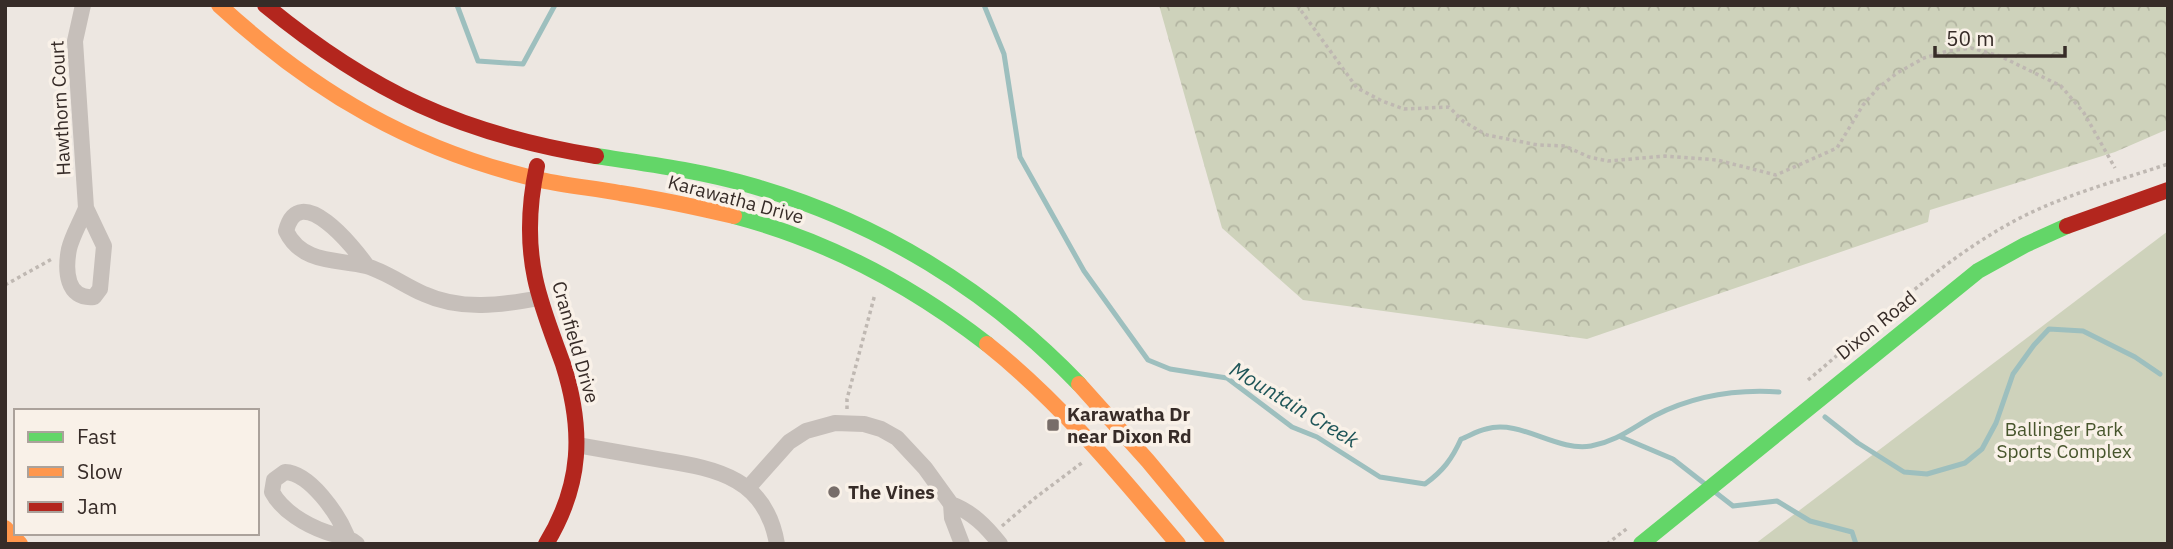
<svg xmlns="http://www.w3.org/2000/svg" width="2173" height="549" font-family="'IBM Plex Sans',sans-serif">
	<style>
		.forest { fill: url(#forest-crowns) }
		.green { fill: #ced2bb }
		.lines { fill: none; stroke-linecap: round; stroke-linejoin: round }
		.stream { stroke: #9dbfbe; stroke-width: 5 }
		.path { stroke: #bfb8b2; stroke-width: 3.5; stroke-dasharray: 3.5 3.5; stroke-linecap: butt }
		.street { stroke: #c6bfba; stroke-width: 16 }
		.fast { stroke: #63d668; stroke-width: 16 }
		.slow { stroke: #ff974d; stroke-width: 16 }
		.jam { stroke: #b3261e; stroke-width: 16 }
		.poi-dot { fill: #776d69; stroke: #f9f1e8; stroke-width: 2.5 }
		.labels { text-anchor: middle; stroke-width: 7; stroke-linejoin: round; paint-order: stroke }
		.street-label { font-size: 19px; fill: #372c28; stroke: #f9f1e8 }
		.poi-label { font-size: 19px; font-weight: bold; fill: #372c28; stroke: #f9f1e8; text-anchor: start }
		.park-label { font-size: 19px; fill: #47552c; stroke: #f9f1e8 }
		.water-label { font-size: 21px; font-style: italic; fill: #1e5558; stroke: #f9f1e8 }
	</style>
	<defs>
		<pattern id="forest-crowns" width="20" height="18" patternUnits="userSpaceOnUse" patternTransform="scale(1.75)"><rect width="20" height="18" fill="#ced2bb"/><path d="M2 6a3 3 0 1 1 6 0M12 15a3 3 0 1 1 6 0" fill="none" stroke="#b2b4a1"/></pattern>
	</defs>
	<rect width="100%" height="100%" fill="#ede7e1"/>
	<path class="forest" d="M1159,5h1009v124l-53,23 -185,58 -2,12 -341,117 -284,-39 -81,-72z"/>
	<path class="green" d="M2168,231v313h-413z"/>
	<g class="lines">
		<path class="stream" d="M457,5l21,56 45,3 32,-59
			M984,5l20,49 16,103 64,114 64,89 22,9 57,9 65,49 25,10 63,40 45,7c18,-13 27,-25 36,-45 8,-3 16,-8 25,-10 35,-10 70,23 105,17 26,-5 41,-18 63,-30 39,-20 81,-27 125,-24
			M1825,417l33,26 46,29 23,2 38,-11 17,-14 14,-26 17,-49 21,-29 15,-16 34,2 52,26 25,17
			M1621,437l52,22 32,25
			M1715,492l18,14 44,-5 33,20 42,11 4,12"/>
		<path class="path" d="M1297,5l60,83 25,13 22,8 45,-2 15,15 23,13 51,10 27,1 24,11 19,4 57,-5 52,4 59,15 61,-27 26,-43 15,-17 19,-15 27,-15 24,-7 23,-3 29,8 61,30 23,27 31,55
			M5,285l47,-26
			M1808,380c64,-53 126,-114 199,-155 49,-28 107,-43 161,-61
			M847,409v-10l28,-105
			M1002,526l33,-28 48,-36
			M1607,544l22,-17"/>
		<path class="street" d="M83,5l-8,36 11,167 18,38 -4,43 -6,8c-28,3 -29,-27 -25,-48 3,-13 12,-28 17,-41
			M367,266c-13,-19 -68,-87 -81,-35 16,33 51,28 80,35 19,5 39,20 58,28 37,17 78,11 116,4
			M577,445c28,5 57,10 85,15 57,9 104,19 115,84
			M748,488l41,-46 17,-11 29,-8 29,1 17,5 16,9 28,30 26,36 1,14 10,26
			M951,504c21,8 35,22 49,40
			M347,536c-9,-22 -37,-63 -62,-64l-11,8 -2,12c10,19 34,33 54,40 12,4 21,4 31,12"/>
		<path class="fast" d="M596,156c53,8 106,15 157,30 125,36 236,104 326,198
			M734,216c92,24 178,70 253,128
			M1641,544l337,-273 47,-26 42,-19"/>
		<path class="slow" d="M219,5c96,88 195,146 322,175 26,6 53,8 79,13 38,6 76,14 114,23
			M987,344c73,58 131,129 191,200
			M1079,384l69,77 69,83
			M5,528l15,16"/>
		<path class="jam" d="M265,5c106,87 196,129 331,151
			M537,166c-8,37 -10,74 -2,112 6,29 18,58 28,86 21,66 19,121 -17,180
			M2067,226l101,-36"/>
	</g>
	<g class="poi-dot">
		<rect x="1046" y="418" width="14" height="14" rx="3.5"/>
		<circle cx="834" cy="492" r="7"/>
	</g>
	<g class="labels">
		<g class="street-label">
			<text transform="translate(60 108) rotate(-93)" y="7">Hawthorn Court</text>
			<text transform="translate(736 199) rotate(15)" y="7">Karawatha Drive</text>
			<text transform="translate(1876 325) rotate(-39)" y="7">Dixon Road</text>
			<text transform="translate(576 342) rotate(74)" y="7">Cranfield Drive</text>
		</g>
		<g class="poi-label">
			<text x="1067" y="421">Karawatha Dr<tspan x="1067" dy="22">near Dixon Rd</tspan></text>
			<text x="848" y="499">The Vines</text>
		</g>
		<g class="park-label">
			<text x="2064" y="436">Ballinger Park<tspan x="2064" dy="22">Sports Complex</tspan></text>
		</g>
		<g class="water-label">
			<text transform="translate(1294 405) rotate(31)" y="7">Mountain Creek</text>
		</g>
	</g>
	<rect width="2173" height="549" fill="none" stroke="#372c28" stroke-width="14"/>
	<rect x="14" y="409" width="245" height="126" fill="#f9f1e8" stroke="#aba29b" stroke-width="2"/>
	<rect x="28" y="432" width="35" height="10" fill="#63d668" stroke="#aba29b" stroke-width="2"/>
	<text x="77" y="444" font-size="21" fill="#372c28">Fast</text>
	<rect x="28" y="467" width="35" height="10" fill="#ff974d" stroke="#aba29b" stroke-width="2"/>
	<text x="77" y="479" font-size="21" fill="#372c28">Slow</text>
	<rect x="28" y="502" width="35" height="10" fill="#b3261e" stroke="#aba29b" stroke-width="2"/>
	<text x="77" y="514" font-size="21" fill="#372c28">Jam</text>
	<path d="M1935 46v10h130v-10" fill="none" stroke="#372c28" stroke-width="3.5"/>
	<text x="1946" y="46" font-size="21" fill="#372c28" stroke="#f9f1e8" stroke-width="5" paint-order="stroke">50 m</text>
</svg>
